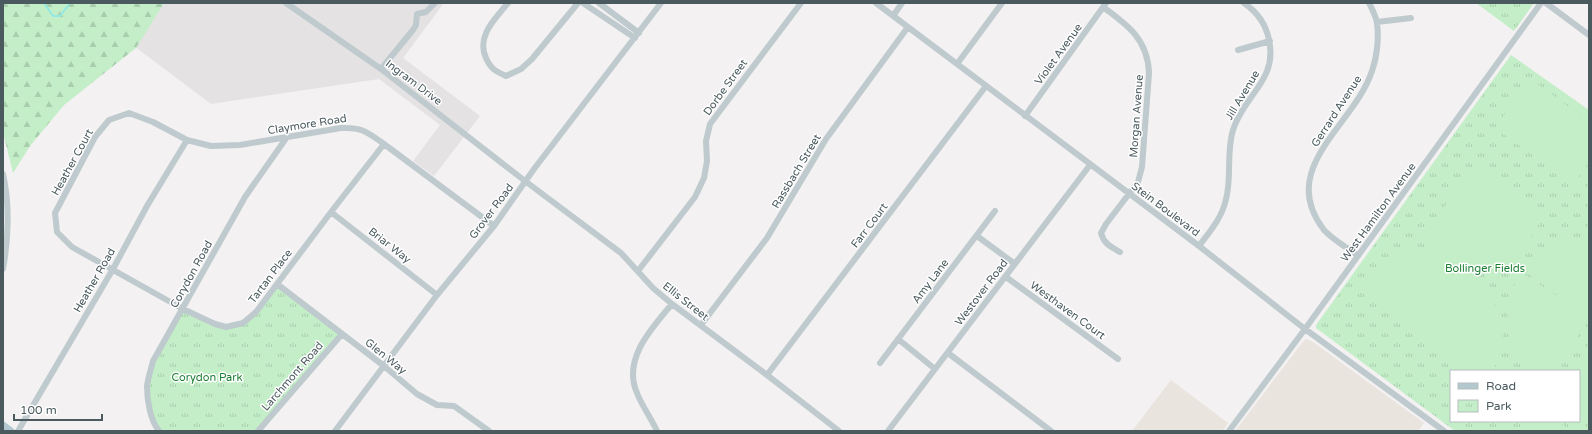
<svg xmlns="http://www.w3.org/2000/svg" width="1592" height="434" font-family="'Varela Round',sans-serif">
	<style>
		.commercial { fill: #eae4df }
		.education { fill: #e4e2e3 }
		.forest { fill: url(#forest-firs) }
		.park { fill: url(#park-tufts); fill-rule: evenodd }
		.pitch { fill: #c3eec7 }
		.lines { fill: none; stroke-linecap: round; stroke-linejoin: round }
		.stream { stroke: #92e9e3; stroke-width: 2 }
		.minor { stroke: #becacd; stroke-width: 6 }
		.major { stroke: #b2c8ce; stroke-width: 7 }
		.labels { text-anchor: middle; stroke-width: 3; stroke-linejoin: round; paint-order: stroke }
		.street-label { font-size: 11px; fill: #4a5a5e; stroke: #fff }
		.park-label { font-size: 11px; fill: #1c7e32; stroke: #fff }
	</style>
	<defs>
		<pattern id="forest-firs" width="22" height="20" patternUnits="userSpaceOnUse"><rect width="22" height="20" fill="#c3eec7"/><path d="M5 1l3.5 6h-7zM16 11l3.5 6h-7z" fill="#a9cead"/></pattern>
		<pattern id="park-tufts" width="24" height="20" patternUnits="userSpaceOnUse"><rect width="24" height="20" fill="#c3eec7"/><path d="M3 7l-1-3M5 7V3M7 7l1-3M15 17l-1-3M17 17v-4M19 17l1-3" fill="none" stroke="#a9cead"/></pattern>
	</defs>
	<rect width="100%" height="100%" fill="#f3f1f2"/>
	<path class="commercial" d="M1306,339l7,3 111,81 -6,8h-183l67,-88z
		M1171,380l57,43 -5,8h-91z"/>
	<path class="education" d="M77,3h367l-41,55 77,58 -46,60 -21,-15 27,-36 -61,-46 -168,25z"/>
	<path class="forest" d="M3,3h161l-28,45 -72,57 -34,41 -17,27 -10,-41z"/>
	<path class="park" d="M1476,3h58l-20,28z
		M1511,55l78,55v321h-134l-139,-103v-3zM1451,371h128v50h-128z
		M277,284l65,50 -84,97h-99c-3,-7 -7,-15 -9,-23 -10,-36 16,-70 33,-99l43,18 17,-4z"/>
	<path class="pitch" d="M1530,79l59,42v41l-16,22 -78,-56z
		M1474,166l71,49c-9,13 -27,45 -40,52 -30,15 -59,-15 -82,-31z
		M1582,238l7,1v76l-2,1 1,6 -36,49h-27l-14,-21 -4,-22 1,-25 6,-17 8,-13 53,35 -48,-35c13,-20 32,-30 55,-35z
		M1417,251l23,3 21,10 10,9 -15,22 14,-19c5,4 10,7 15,11 12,12 19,42 18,58 -1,9 -6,19 -11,26h-19l-44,-32 -1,-6 -7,2 -63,-47 13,-16 23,-15z
		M1589,353v70l-10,-2v-50h-3z
		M1538,421h19l14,10h-41z"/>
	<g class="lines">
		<path class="stream" d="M44,3l9,13h7l10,-13"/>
		<path class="minor" d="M286,3l95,66 144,112 96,72 32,35 19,16 95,71 72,56
			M508,3c-13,16 -32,33 -22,55 5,11 9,13 20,18l15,-7 11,-10 46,-56
			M583,3l52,35
			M599,3l40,30
			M876,3l323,243 106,83 139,102
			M1546,3l43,32
			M1103,7c25,18 45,33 46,66l-7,94 -4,15 -32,42 -5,9c3,11 10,14 19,19
			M893,16l9,-13
			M1377,22l34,-4
			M1238,50l32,-9
			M957,64l45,-61
			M381,69l32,-39 3,-5 1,-11 9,-2 9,-9
			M1025,116l81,-113
			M384,144l-53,68 -75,100 -13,11 -17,4 -11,-3 -32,-15 -111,-62 -15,-15 -2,-19 40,-76 14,-17 20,-7 24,9 34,18 24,6 29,-1 101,-17c21,-1 26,4 43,16l110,82
			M3,174c7,32 6,62 0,95
			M331,212l106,83
			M977,236l38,28
			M1199,246c11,-15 23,-28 27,-47 6,-21 0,-47 7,-69 11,-35 45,-50 36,-90 -3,-16 -12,-28 -25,-37
			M1358,256c-10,-8 -25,-16 -34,-26 -48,-62 30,-104 48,-159 5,-14 7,-33 5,-48 -1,-7 -5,-14 -8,-20
			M638,271l57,-74 9,-19 3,-17 -1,-20 4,-17 91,-121
			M1006,277l112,82
			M277,284l107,82 33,28 20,11 17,1 35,25
			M701,325l66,-87 59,-99 82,-112
			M898,339l37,30
			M948,353l103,78
			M880,363l115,-152
			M767,375l219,-289
			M18,431l95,-162 34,-63 40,-66
			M159,431c-9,-11 -12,-31 -12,-45 1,-8 4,-17 6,-25l92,-164 42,-60
			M258,431l84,-97
			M335,431l102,-136 57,-69 40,-57 127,-166
			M657,431c-6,-13 -15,-25 -20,-38 -15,-34 15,-65 35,-89
			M888,431l202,-266
			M1229,431l76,-102 236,-326"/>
		<path class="major" d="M3,425l8,6"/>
	</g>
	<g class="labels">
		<g class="street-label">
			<text transform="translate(1058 54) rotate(-54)" y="4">Violet Avenue</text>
			<text transform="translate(414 82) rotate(37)" y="4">Ingram Drive</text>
			<text transform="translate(725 87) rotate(-54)" y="4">Dorbe Street</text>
			<text transform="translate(1242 95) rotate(-59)" y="4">Jill Avenue</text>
			<text transform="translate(1336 111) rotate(-57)" y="4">Gerrard Avenue</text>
			<text transform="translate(1136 116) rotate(-86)" y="4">Morgan Avenue</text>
			<text transform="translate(307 124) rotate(-9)" y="4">Claymore Road</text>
			<text transform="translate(72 162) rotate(-61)" y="4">Heather Court</text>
			<text transform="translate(796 171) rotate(-59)" y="4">Rassbach Street</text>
			<text transform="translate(1166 209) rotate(37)" y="4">Stein Boulevard</text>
			<text transform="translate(491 211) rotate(-53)" y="4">Grover Road</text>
			<text transform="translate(1378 212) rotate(-54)" y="4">West Hamilton Avenue</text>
			<text transform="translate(869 225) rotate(-53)" y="4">Farr Court</text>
			<text transform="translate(390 245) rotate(38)" y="4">Briar Way</text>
			<text transform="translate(191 274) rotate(-61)" y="4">Corydon Road</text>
			<text transform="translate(270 276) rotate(-53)" y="4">Tartan Place</text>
			<text transform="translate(94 280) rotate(-60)" y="4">Heather Road</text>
			<text transform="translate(930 281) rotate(-53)" y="4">Amy Lane</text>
			<text transform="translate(981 292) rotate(-53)" y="4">Westover Road</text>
			<text transform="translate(686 301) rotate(38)" y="4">Ellis Street</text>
			<text transform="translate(1068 310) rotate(36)" y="4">Westhaven Court</text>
			<text transform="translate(386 356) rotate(39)" y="4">Glen Way</text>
			<text transform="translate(292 376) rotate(-49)" y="4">Larchmont Road</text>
		</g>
		<g class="park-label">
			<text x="1485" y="272">Bollinger Fields</text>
			<text x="207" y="381">Corydon Park</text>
		</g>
	</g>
	<rect width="1592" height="434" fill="none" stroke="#4a5a5e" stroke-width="8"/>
	<rect x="1450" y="370" width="130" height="52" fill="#ffffff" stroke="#b7bdbf"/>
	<rect x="1458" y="383" width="20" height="6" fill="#b2c8ce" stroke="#b7bdbf"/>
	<text x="1486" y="390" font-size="12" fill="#4a5a5e">Road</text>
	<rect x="1458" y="400" width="20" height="12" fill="url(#park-tufts)" stroke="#b7bdbf"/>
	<text x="1486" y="410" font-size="12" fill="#4a5a5e">Park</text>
	<path d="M14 414v6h88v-6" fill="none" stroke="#4a5a5e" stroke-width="2"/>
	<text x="20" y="414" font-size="12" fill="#4a5a5e" stroke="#ffffff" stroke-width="3" paint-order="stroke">100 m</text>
</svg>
